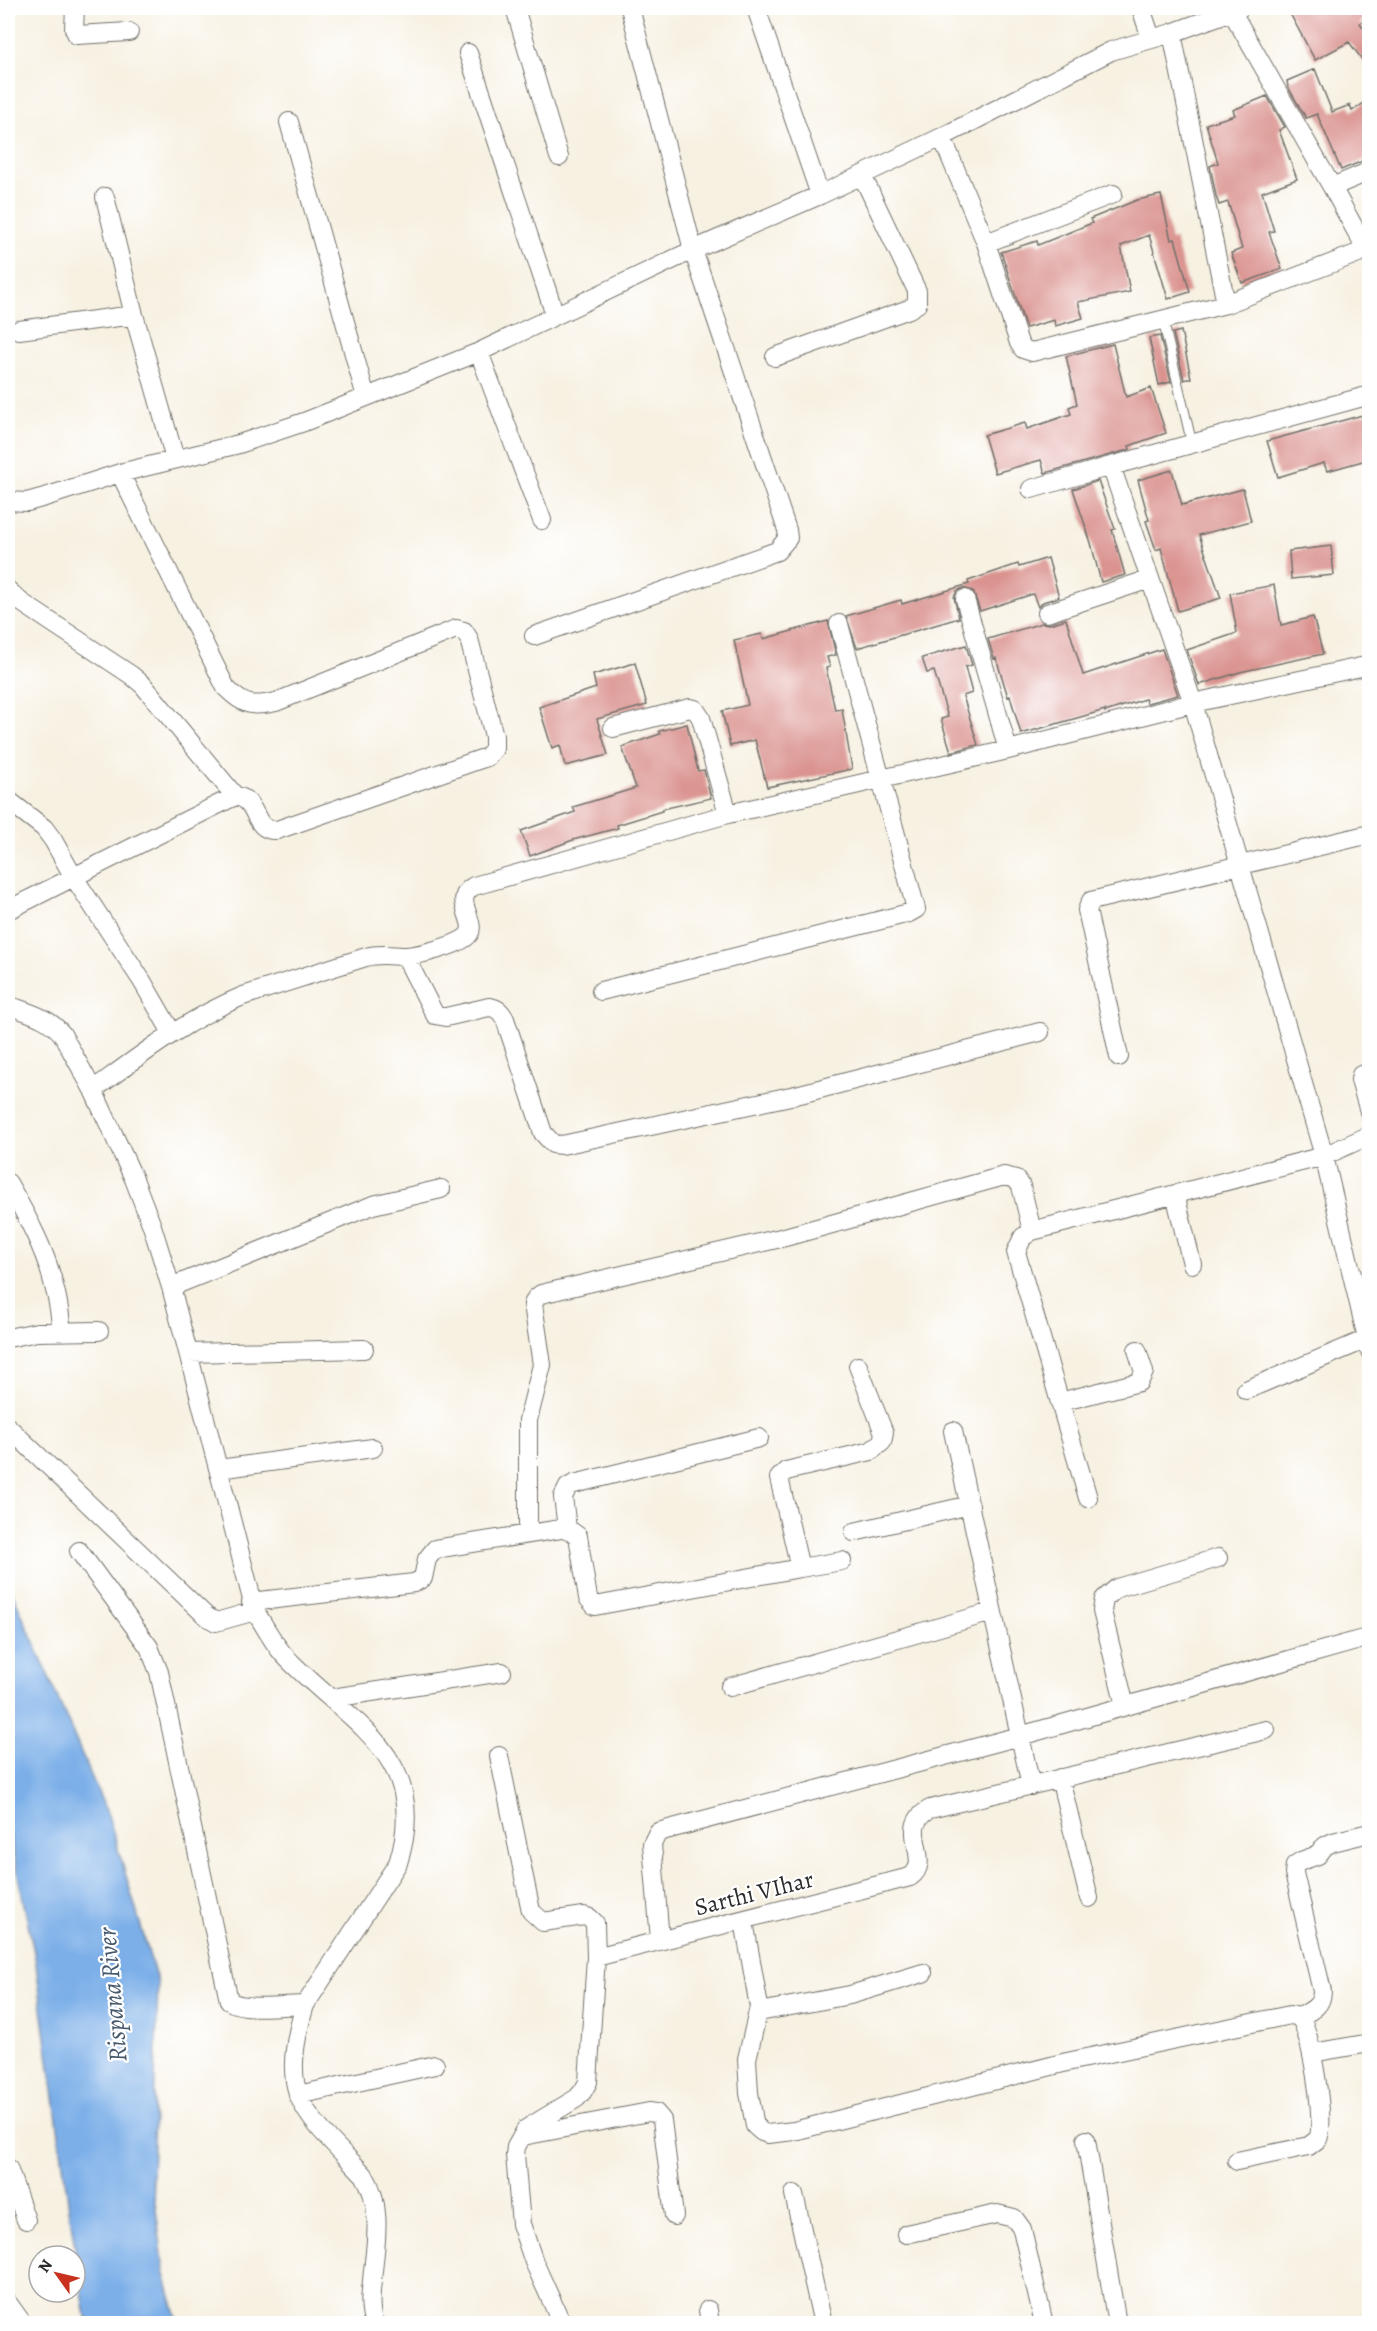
<svg xmlns="http://www.w3.org/2000/svg" width="1377" height="2331" font-family="Alegreya,serif">
	<style>
		.water { fill: #7cafe8; stroke: #546d8a; stroke-width: 1.5 }
		.building { fill: #da938f }
		.lines { fill: none; stroke-linecap: round; stroke-linejoin: round }
		.service-casing { stroke: #72706b; stroke-width: 11 }
		.minor-casing { stroke: #72706b; stroke-width: 20 }
		.service { stroke: #fff; stroke-width: 9 }
		.minor { stroke: #fff; stroke-width: 18 }
		.labels { text-anchor: middle; stroke-width: 4.5; stroke-linejoin: round; paint-order: stroke }
		.street-label { font-size: 24px; fill: #2b2b2b; stroke: #fff }
		.water-label { font-size: 26px; font-style: italic; fill: #47596d; stroke: #fff }
	</style>
	<rect width="100%" height="100%" fill="#fff"/>
	<filter id="ink" filterUnits="userSpaceOnUse"><feTurbulence type="fractalNoise" baseFrequency=".0167" numOctaves="2"/><feDisplacementMap in="SourceGraphic" scale="12" xChannelSelector="R" yChannelSelector="G"/><feConvolveMatrix kernelMatrix="1 2 1 2 8 2 1 2 1" color-interpolation-filters="sRGB"/></filter>
	<filter id="wash" filterUnits="userSpaceOnUse"><feTurbulence type="fractalNoise" baseFrequency=".008" numOctaves="4" result="noise"/><feDisplacementMap in="SourceGraphic" scale="24" xChannelSelector="R" yChannelSelector="G"/><feGaussianBlur stdDeviation="1.35" result="paint"/><feColorMatrix in="noise" values="0 0 0 0 0 0 0 0 0 0 0 0 0 0 0 0 0 1.4 0 .05"/><feComposite in="paint" operator="in"/></filter>
	<g filter="url(#wash)">
		<rect width="100%" height="100%" fill="#f7f1e2"/>
		<path class="water" d="M8,1582l100,233 50,169 -6,195 12,91 14,53h-91l-17,-107 -35,-259 -27,-129z"/>
		<g id="blocks">
			<path class="building" d="M1287,8h83v8l-10,7 10,14v33l-21,-28 -34,18z
				M1315,69l17,43 18,-7 2,6 18,-12v59l-29,12 -24,-56 -11,4 -18,-31 -1,-6z
				M1267,96l18,31 -6,3 18,49 -35,13 12,39 -5,1 13,37 -40,14 -11,-30 11,-4 -14,-47 -9,3 -3,-9 -6,-30 8,-3 -12,-39 29,-9 -2,-5z
				M1161,195l10,45 4,-1 15,53 -22,7 -19,-64 -28,11 9,46 -52,10 5,16 -28,8 -1,-6 -28,8 -25,-76 36,-11 1,4 54,-22 -2,-4 47,-19z
				M1181,331l10,47 -7,2 -11,-47z
				M1160,336l11,46 -12,3 -10,-47z
				M1113,344l13,53 25,-9 15,45 -37,13 1,3 -2,1 -83,23 -4,-13 -46,13 -11,-38 41,-12 2,6 44,-15 -2,-7 8,-3 -11,-48z
				M1370,413v46l-43,12 -3,-8 -46,14 -11,-36z
				M1172,470l10,35 61,-16 8,32 -52,14 22,63 -43,13 -17,-63 -5,2 -10,-29 3,-1 -11,-40z
				M1098,481l17,48 -3,1 13,45 -24,7 -10,-39 -18,-54z
				M1331,546l3,29 -43,4 -2,-28z
				M1048,558l11,39 -16,5 -5,5 -5,-13 -53,17 -7,-20 -10,-3 -6,3 -3,6 5,21 -102,30 -11,-32 55,-16 1,4 67,-20 -1,-3 50,-17 1,3z
				M1274,585l7,40 32,-8 10,37 -83,18 -41,13 -12,-35 50,-17 -7,-40z
				M1066,619l17,56 79,-26 16,46 -31,8 -2,-4 -40,13v-2l-84,24 -11,-38 -2,1 -12,-39 -2,1 -6,-20 54,-16 8,1z
				M828,621l8,34 -9,2 3,10 -4,1 9,42 7,-1 10,60 -85,18 -12,-47 -25,6 -8,-35 26,-6 -14,-65 28,-6 1,5z
				M966,645l6,20 -7,2 7,26 -9,3 15,49 -27,7 -10,-33 7,-2 -14,-46 -7,2 -5,-15z
				M635,663l12,42 -50,14 11,36 -43,11 -5,-21 -8,3 -13,-41 57,-19 -3,-13z
				M687,724l11,47 6,-1 7,28 -49,11v2l-45,14 1,3 -45,12 -43,16 -9,-25 54,-19 -2,-5 63,-19 -14,-41 38,-13 -1,-3z"/>
		</g>
	</g>
	<g filter="url(#ink)">
		<use href="#blocks" fill-opacity="0" stroke="#72706b" stroke-width="1.5"/>
		<g class="lines">
			<g class="service-casing">
				<path id="service" d="M1163,320l29,124"/>
			</g>
			<g class="minor-casing">
				<path id="minor" d="M75,8l-1,21 3,6 52,-3
					M515,8l44,149
					M756,8l64,187
					M1141,8l10,30
					M1232,12l100,175 38,-16
					M468,53l87,262
					M289,122l77,275
					M942,137l44,106 33,100 4,6 9,3 194,-48 -54,-271
					M105,197l29,118 41,144
					M986,243l127,-49
					M1226,304l135,-52 1,-10 -30,-55
					M19,330l115,-15
					M479,352l63,168
					M775,357l134,-48 8,-5v-13l-55,-116
					M1370,395l-259,71 82,237 131,453 46,195
					M1031,489l80,-23
					M8,501l19,1 18,-5 75,-24 119,-29 65,-22 175,-70 214,-102 127,-55 122,-58 169,-86 61,-18 68,-25
					M8,590l13,12 110,73 12,10 92,111
					M965,599l43,151
					M1047,613l103,-34
					M534,636l243,-85 11,-13 -1,-8 -94,-280 -63,-242
					M613,728l77,-20 5,1 6,9 27,96
					M8,800l36,28 9,12 20,36 69,105 30,52
					M8,910l227,-114c25,3 16,36 42,34l201,-70 9,-3 7,-8v-13l-25,-97 -5,-8 -8,-2 -180,73c-24,5 -32,4 -50,-14l-106,-215
					M405,956l30,59 11,2 43,-10c9,1 12,5 16,12l38,114 10,11 9,1 238,-51 240,-62
					M601,991l308,-78 7,-4 -77,-285
					M8,1005c18,7 41,12 54,29l31,56 41,89 18,47 19,61 84,324c9,14 17,30 28,43 62,67 150,100 115,209l-93,142c-8,27 -17,64 -6,91 9,26 46,58 65,79 20,32 11,71 8,106 -2,15 -3,29 2,43
					M1119,1057l-32,-147 4,-9 279,-67
					M1370,1072l-9,3 -1,5 10,35
					M93,1090c48,-35 94,-71 150,-94l123,-39c14,-4 27,-1 41,-1 13,-1 47,-10 58,-18 19,-13 -17,-38 9,-52l254,-72 280,-64 185,-47 177,-38
					M8,1183c19,33 39,70 47,107 4,13 5,28 7,41
					M1175,1194l17,70
					M171,1287l202,-82 68,-16
					M8,1338l29,-6 62,-1
					M188,1353l176,-4
					M1246,1390l121,-51
					M1060,1402l79,-20 5,-10 -7,-22
					M8,1427l198,189 10,6 39,-11
					M953,1431l78,355
					M219,1469l154,-21
					M1088,1498l-72,-246 7,-15 9,-6 292,-75 46,-21
					M567,1528l-4,-31 5,-10 6,-3 185,-46
					M854,1532l116,-27
					M528,1534v-114l14,-55 -9,-61 3,-6 5,-4 244,-57 219,-61 12,3 5,7 11,45
					M79,1551l70,96 10,25 70,329c16,10 56,4 76,4
					M842,1561l-42,7 -21,-90 7,-7 85,-20 11,-9 2,-9 -26,-67
					M251,1602l163,-19 9,-5 4,-19 8,-10 132,-21 11,8 10,62 7,8 205,-38
					M730,1687l262,-75
					M332,1698l170,-26
					M1125,1706l-23,-95 2,-12 13,-11 101,-30
					M499,1756l32,155 12,11 41,-6 6,2 5,5 1,34
					M1060,1778l29,120
					M744,1921l15,86 -12,52 2,34 6,33 7,6 6,2 26,-3 273,-69 223,-47 10,2c11,17 26,104 18,122l-9,7 -72,15
					M660,1940l-8,-96 6,-12 362,-96 350,-99
					M759,2012l91,-17 73,-22
					M1300,2017c12,-7 22,-11 22,-26l-28,-118 1,-8 6,-4 17,-6 7,-9 8,-4 32,-8
					M1312,2053l58,-10
					M298,2095l137,-30
					M523,2136l126,-24 7,1 6,7 12,96
					M1086,2140l31,184
					M8,2168l18,52
					M794,2194l29,130
					M906,2234l91,-20 17,4 8,11 22,95
					M8,2303l15,21
					M708,2310l2,14
					M562,2324l-28,-62 -13,-38 -6,-69 1,-8 10,-18 51,-31 6,-7 5,-9 8,-125 314,-80c25,-17 -15,-49 20,-68l336,-79"/>
			</g>
			<use href="#service" class="service"/>
			<use href="#minor" class="minor"/>
		</g>
	</g>
	<g class="labels">
		<g class="street-label">
			<text transform="translate(754 1893) rotate(-14)" y="8">Sarthi VIhar</text>
		</g>
		<g class="water-label">
			<text transform="translate(112 1995) rotate(-95)" y="9">Rispana River</text>
		</g>
	</g>
	<rect width="1377" height="2331" fill="none" stroke="#fff" stroke-width="30"/>
	<g transform="translate(57 2274) rotate(304)"><circle r="28" fill="#ffffff" stroke="#aaaaaa" stroke-width="1.5"/>
	<path d="M0-4.5L10 22L0 15L-10 22Z" fill="#c8321e"/>
	<text y="-9" font-size="16" font-weight="bold" text-anchor="middle" fill="#2b2b2b">N</text>
	</g>
</svg>
